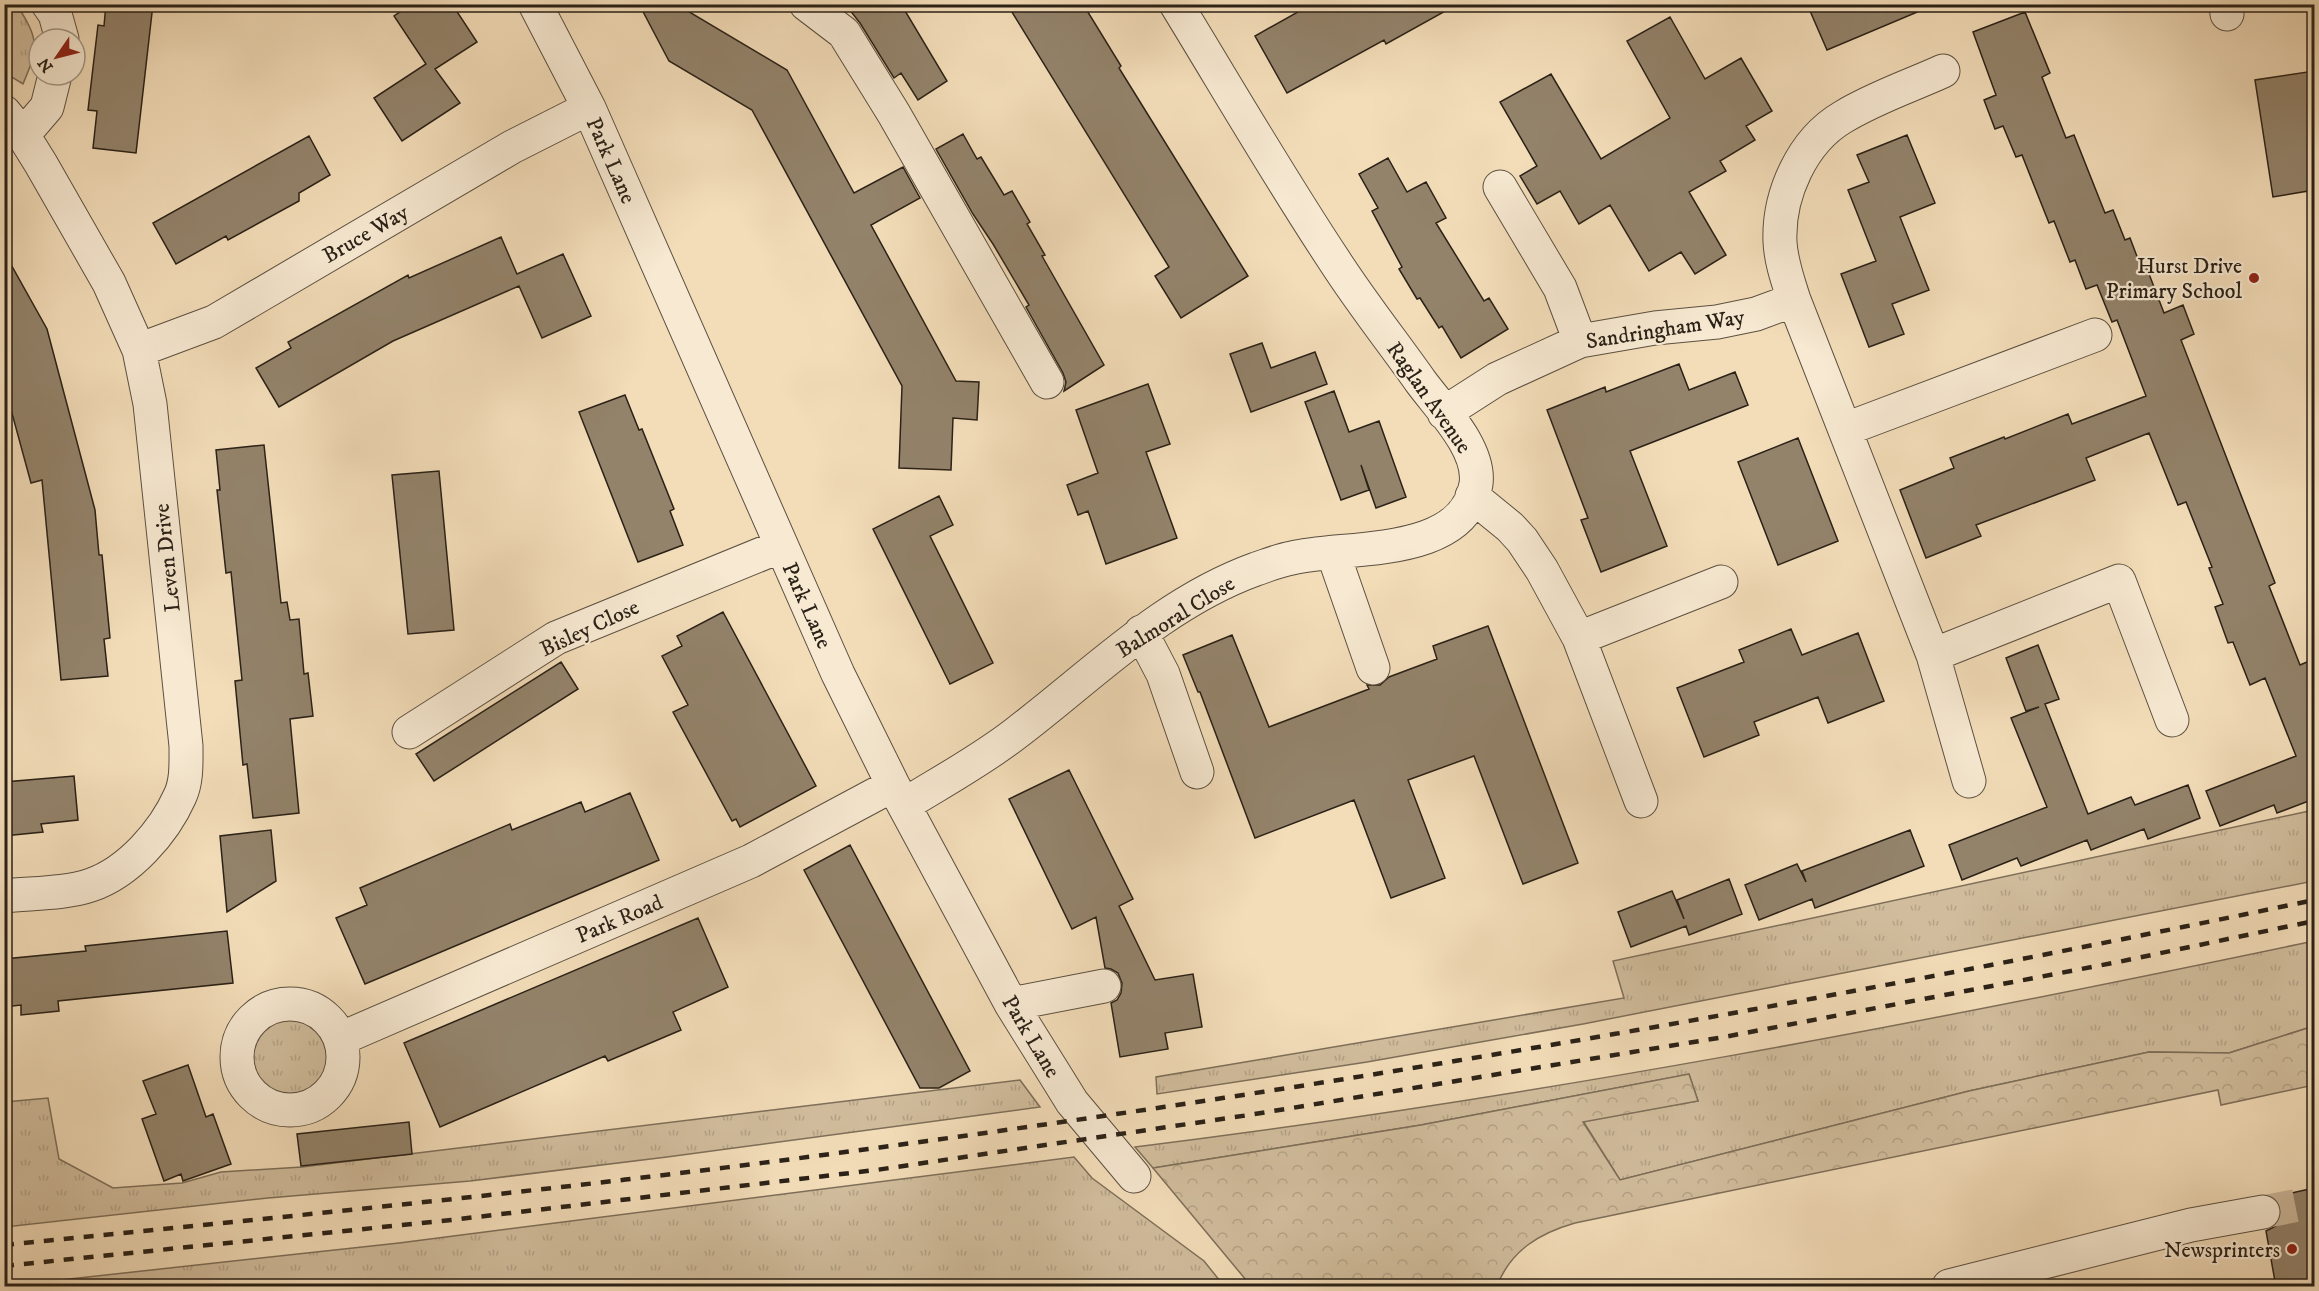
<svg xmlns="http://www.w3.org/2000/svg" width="2319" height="1291" font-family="'IM FELL DW Pica',serif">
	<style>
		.grass { fill: url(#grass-tufts); stroke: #7e6f5a; stroke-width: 1.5 }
		.forest { fill: url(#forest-crowns); stroke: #7e6f5a; stroke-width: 1.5 }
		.building { fill: #93836b; stroke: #2a2117; stroke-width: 1.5 }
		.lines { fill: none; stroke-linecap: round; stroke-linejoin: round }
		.minor-tunnel { stroke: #cbb799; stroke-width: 33; stroke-dasharray: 33 16; stroke-linecap: butt }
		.minor-casing { stroke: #5c5040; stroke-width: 35 }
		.minor { stroke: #f7e9d2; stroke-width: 33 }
		.rail { stroke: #2a2117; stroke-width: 4.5; stroke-dasharray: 10 10; stroke-linecap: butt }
		.poi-dot { fill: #8f2418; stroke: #f7e9d2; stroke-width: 2 }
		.labels { text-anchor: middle; stroke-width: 4.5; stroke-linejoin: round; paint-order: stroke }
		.street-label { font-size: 22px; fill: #2a2117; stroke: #f7e9d2 }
		.poi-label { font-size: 22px; fill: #2a2117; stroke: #f7e9d2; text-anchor: end }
	</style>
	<defs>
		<pattern id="grass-tufts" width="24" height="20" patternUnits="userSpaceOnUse" patternTransform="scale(1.5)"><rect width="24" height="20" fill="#d1bd9d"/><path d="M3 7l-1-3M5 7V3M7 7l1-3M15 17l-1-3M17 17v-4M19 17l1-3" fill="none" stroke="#b4a286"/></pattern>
		<pattern id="forest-crowns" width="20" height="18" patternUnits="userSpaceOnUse" patternTransform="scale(1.5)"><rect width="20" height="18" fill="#d1bd9d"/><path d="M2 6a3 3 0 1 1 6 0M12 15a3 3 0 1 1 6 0" fill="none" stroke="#b4a286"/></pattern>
	</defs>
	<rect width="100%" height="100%" fill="#f3ddb9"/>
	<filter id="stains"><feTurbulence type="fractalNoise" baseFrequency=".00333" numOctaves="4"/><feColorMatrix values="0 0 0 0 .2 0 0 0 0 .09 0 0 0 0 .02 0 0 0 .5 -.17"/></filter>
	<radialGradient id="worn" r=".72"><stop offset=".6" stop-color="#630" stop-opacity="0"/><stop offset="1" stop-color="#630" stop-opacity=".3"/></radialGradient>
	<path class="grass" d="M4,5h13c22,35 22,41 6,79l-18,-11z
		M2314,810v71l-731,143 -216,38 -210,32 -1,-17 468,-79 -11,-37z
		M2314,941v85l-85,27 -80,-1 -180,39 -349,89 -37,-59 115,-20 -9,-27 -268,51 -268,43 -18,-21c396,-49 789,-124 1179,-206z
		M241 1058a46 46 0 1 1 92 0a46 46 0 1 1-92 0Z
		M1020,1080l20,27 -373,50 -197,24 -202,17 -263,29v-125l43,-4 11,61 54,29 69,-5 39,-11 81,-5z
		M1074,1157l18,21 112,83 20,25h-1219l394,-43z"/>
	<path class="forest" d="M2314,1026v59l-93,20 -3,-15 -643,133c-35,10 -64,27 -78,63h-246l-98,-118 268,-43 268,-51 9,27 -115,21 37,58 349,-89 180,-39 80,1z"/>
	<path class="building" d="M106,4h47l-17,149 -43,-5 4,-37 -9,-1 10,-85 6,1z
		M412,4h40l25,38 -42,27 25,34 -58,38 -28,-43 52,-34 -32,-48z
		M639,4h37l111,66 67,123 49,-26 17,31 -49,27 85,156 23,1 -2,38 -24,-2 -2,52 -52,-2 3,-82 -150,-276 -83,-49z
		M845,4h56l46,77 -29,19 -17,-27 -7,5 -34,-55z
		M1007,4h76l38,62 -2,2 129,208 -67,42 -26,-42 14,-9z
		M1312,4h146l-72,40 -2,-4 -97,53 -32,-57z
		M1807,4h127v1l-107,45z
		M2025,12l25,61 -8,4 24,61 8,-3 31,78 8,-3 12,30 5,-2 11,29 5,-1 18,47 19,-8 11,29 -13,6 94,243 -6,3 31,79 14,-6v140l-37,14 -3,-8 -54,21 -14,-35 90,-35 -31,-78 -15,7 -17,-43 -5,1 -13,-36 8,-3 -14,-36 3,-1 -26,-65 -8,3 -29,-72 -63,25 9,22 -119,45 5,11 -55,22 -26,-68 54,-22 -4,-10 54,-21 1,2 63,-25 4,10 74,-28 -29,-76 -5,2 -15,-37 -11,4 -11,-29 -5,2 -16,-41 -5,2 -27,-68 -6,2 -13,-31 -8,3 -11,-29 12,-5 -23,-63z
		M1670,17l35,62 36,-21 31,53 -26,15 9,14 -35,21 6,10 -37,21 37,63 -31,19 -14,-22 -32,19 -39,-66 -31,19 -19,-33 -23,13 -17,-28 17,-10 -37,-64 51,-28 50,85 69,-41 -43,-77z
		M2314,71v119l-41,7 -18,-117z
		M963,134l14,25 4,-2 23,38 8,-4 18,31 -3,2 18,31 -3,1 62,109 -40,26 2,-9 -3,-9 -37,-66 3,-2 -36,-61 -20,-30 -37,-65z
		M1907,135l28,68 -35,14 29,73 -37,14 12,30 -35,13 -28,-73 35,-13 -28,-71 21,-8 -12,-27z
		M309,136l21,39 -31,18v8l-71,39 -2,-4 -50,28 -23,-41z
		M1388,158l19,34 19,-10 20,36 -10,5 48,78 5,-3 19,31 -47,29 -19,-32 -3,2 -19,-30 -3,1 -18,-30 3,-2 -30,-56 6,-3 -19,-34z
		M501,237l16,37 46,-20 28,62 -49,22 -23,-52 -126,55 -114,66 -23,-39 35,-20 -3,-6 120,-67 1,3z
		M4,252l43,77 48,181 4,45h3l8,83 -6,1 4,37 -47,4 -19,-200 -11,3 -27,-99z
		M1262,343l9,25 44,-16 12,32 -76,28 -21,-58z
		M1679,364l10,26 46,-18 13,33 -118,46 37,95 -66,26 -20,-52 7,-2 -41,-108 58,-23 1,5z
		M1148,384l22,60 -24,8 31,86 -71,26 -18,-53 -10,4 -11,-30 31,-12 -22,-63z
		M1334,391l15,41 30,-11 27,76 -30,11 -15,-43 8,25 -28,10 -36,-98z
		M625,395l14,35 3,-1 32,80 -4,2 13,34 -45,17 -59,-150z
		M1798,438l40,103 -60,24 -40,-103z
		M264,445l17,158 6,-1 3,18 9,-1 5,55 4,-1 5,43 -23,3 9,94 -46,5 -6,-54 -4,1 -8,-84 7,-1 -11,-108 -5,1 -9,-83h3l-4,-40z
		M439,471l15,159 -46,4 -16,-159z
		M939,496l14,29 -23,11 63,127 -43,21 -77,-155z
		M723,612l93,174 -76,41 -4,-8 -4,2 -59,-109 15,-7 -26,-49 20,-10 -5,-10z
		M1488,626l90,237 -55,21 -49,-128 -66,24 37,98 -54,20 -37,-98 -99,38 -55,-146h-2l-15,-37 49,-20 37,92 100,-38 -2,-4h13l9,-8 48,-18 -4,-13z
		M1791,629l11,26 56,-22 26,68 -56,22 -10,-26 -64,25 5,13 -55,22 -27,-69 67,-26 -5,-12z
		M2038,645l21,54 -14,5 43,110 43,-17 4,8 53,-20 12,33 -52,21 -4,-10 -53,21 -4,-10 -66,26 -4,-8 -55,22 -13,-35 98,-38 -36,-89 28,-11 -13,4 -20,-53z
		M561,662l17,27 -144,92 -18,-27z
		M1069,770l64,129 -14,7 36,74 38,-6 9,53 -37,6 3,16 -48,8 -9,-54 6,-3 4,-7 1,-10 -4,-10 -7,-4 -6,-1 -9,-51 -24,12 -63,-130z
		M74,776l4,44 -37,4 2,8 -39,4v-54z
		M630,793l29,67 -294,124 -29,-66 31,-13 -7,-17 150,-64 2,6 69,-28 4,10z
		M271,830l5,51 -49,31 -7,-76z
		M1910,830l14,36 -109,42 -3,-9 -53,21 -14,-35 52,-21 9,18 -4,-11z
		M850,845l120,226 -31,17h-19l-116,-218z
		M1729,879l13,35 -53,21 -3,-9 -55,21 -13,-35 54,-21 12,28 -7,-19z
		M698,918l30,69 -55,25 8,18 -73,31 -3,-5 -165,71 -36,-84z
		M227,931l6,52 -175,18 1,10 -38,4v-10l-17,2v-48l82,-8 -1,-5z
		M188,1065l18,52 7,-3 18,50 -48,17 -2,-7 -17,7 -22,-62 14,-5 -13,-33z
		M409,1122l3,32 -111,12 -4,-32z
		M2314,1188v99h-38l-10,-56 10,-5 4,-7 1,-10 -3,-9 -5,-3z"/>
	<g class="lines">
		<path class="minor-tunnel" d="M2263,1212l51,-10"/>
		<g class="minor-casing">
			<path id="minor" d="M48,4l7,10 7,25
				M535,4l54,104 249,566 55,111 118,219 48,77 13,21 62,74
				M806,4l38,29 50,81 153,268
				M2226,4l1,10
				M4,112l19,23 18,29 68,119 30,67 11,54 36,342c0,17 1,35 -6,50 -16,36 -51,76 -89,89 -26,9 -59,8 -87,11
				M23,135l24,-28 8,-32
				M1500,187l60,101 20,53
				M1794,300c-6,-19 -13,-38 -14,-58 -2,-47 22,-101 63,-125 31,-19 67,-31 100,-46
				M139,350l75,-28 298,-175 77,-39
				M1444,413l53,-34 83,-38 75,-13 62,-6 39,-8 38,-14 139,355 36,126
				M1846,429l249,-94
				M1472,496l38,31 12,13 20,30 37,68 62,163
				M1333,553l40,115
				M1141,632l22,42 34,98
				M1579,638l142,-56
				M1933,655l186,-74 53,139
				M409,732l147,-94 225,-92
				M904,805c37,-23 76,-44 111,-71 78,-59 147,-131 241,-165 12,-4 24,-9 36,-11 53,-13 172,1 184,-74 5,-35 -35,-75 -55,-102 -29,-41 -60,-80 -87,-122 -55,-83 -106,-171 -158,-256
				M1011,1004l93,-18
				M237 1057a53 53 0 1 1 106 0a53 53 0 1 1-106 0Z
				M340,1039l411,-178 142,-76
				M1949,1286l242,-61 72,-13"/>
		</g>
		<use href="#minor" class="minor"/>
		<path class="rail" d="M4,1245c289,-29 577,-57 864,-96 485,-65 968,-149 1446,-249
			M4,1266l447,-46 425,-50 373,-55 475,-78 394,-75 196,-41"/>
	</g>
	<g class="poi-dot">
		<circle cx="2254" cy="278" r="6"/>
		<circle cx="2292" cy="1249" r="6"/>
	</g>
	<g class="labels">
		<g class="street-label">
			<text transform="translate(612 160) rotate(66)" y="8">Park Lane</text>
			<text transform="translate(365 233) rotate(-30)" y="8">Bruce Way</text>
			<text transform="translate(1665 328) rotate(-9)" y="8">Sandringham Way</text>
			<text transform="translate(1430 397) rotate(55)" y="8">Raglan Avenue</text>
			<text transform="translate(166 558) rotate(-96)" y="8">Leven Drive</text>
			<text transform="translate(808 605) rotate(66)" y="8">Park Lane</text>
			<text transform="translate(1175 616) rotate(-32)" y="8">Balmoral Close</text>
			<text transform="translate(589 627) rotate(-25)" y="8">Bisley Close</text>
			<text transform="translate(619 918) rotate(-23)" y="8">Park Road</text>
			<text transform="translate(1032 1036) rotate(59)" y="8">Park Lane</text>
		</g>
		<g class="poi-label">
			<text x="2242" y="273">Hurst Drive<tspan x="2242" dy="25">Primary School</tspan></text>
			<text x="2280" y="1257">Newsprinters</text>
		</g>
	</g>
	<rect width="2319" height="1291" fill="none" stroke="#f3ddb9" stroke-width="24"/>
	<rect x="6" y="6" width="2307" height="1279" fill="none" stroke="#2a2117" stroke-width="3"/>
	<rect x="12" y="12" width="2295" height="1267" fill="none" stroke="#2a2117" stroke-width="1.5"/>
	<g transform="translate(57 57) rotate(235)"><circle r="28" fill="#f7e9d2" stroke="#a59987" stroke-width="1.5"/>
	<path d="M0-4.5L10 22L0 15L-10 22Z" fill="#8f2418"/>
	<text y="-9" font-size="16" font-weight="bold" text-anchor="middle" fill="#2a2117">N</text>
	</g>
	<rect width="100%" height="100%" filter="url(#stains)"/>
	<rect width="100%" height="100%" fill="url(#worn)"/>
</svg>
